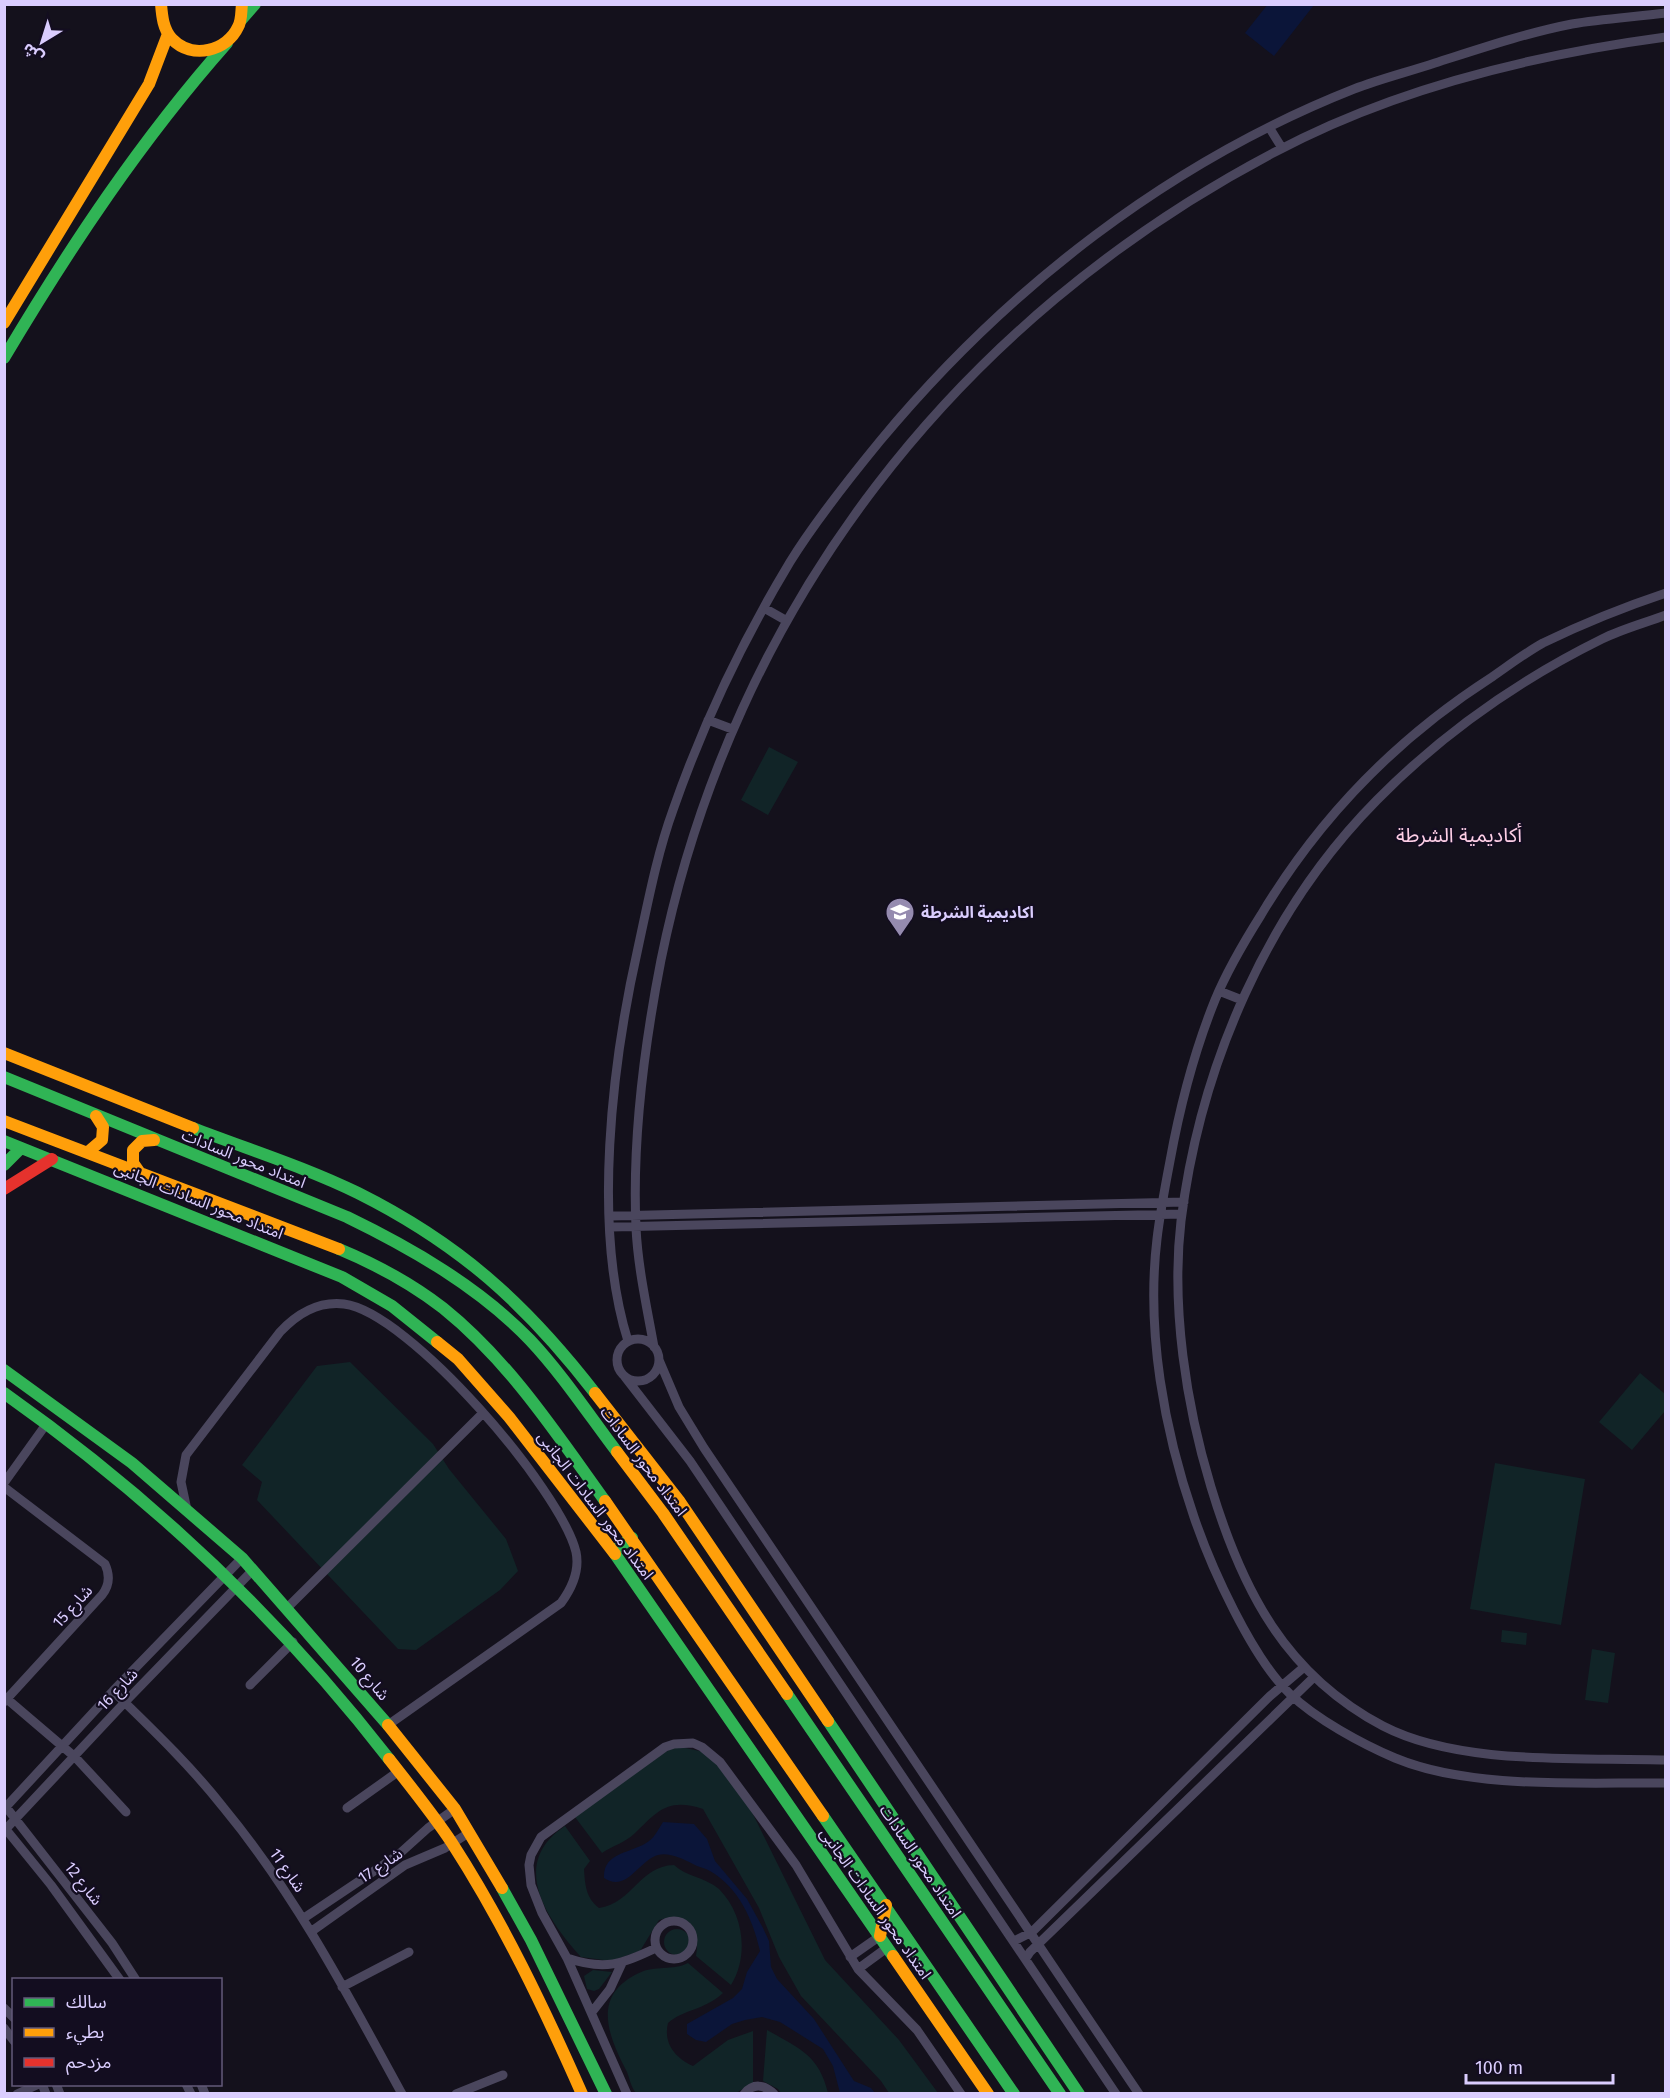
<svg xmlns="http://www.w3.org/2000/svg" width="1670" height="2098" font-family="'Fira Sans','Noto Sans Arabic',sans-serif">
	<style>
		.green { fill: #112427 }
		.water { fill: #0b1539 }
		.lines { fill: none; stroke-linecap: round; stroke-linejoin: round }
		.street { stroke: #4a465d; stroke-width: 9 }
		.fast { stroke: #30b455; stroke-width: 12 }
		.slow { stroke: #ff9f0a; stroke-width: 12 }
		.jam { stroke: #e5322d; stroke-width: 12 }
		.labels { text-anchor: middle; stroke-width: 4.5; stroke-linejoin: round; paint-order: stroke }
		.poi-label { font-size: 16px; font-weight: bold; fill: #dacdfe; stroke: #130d20; text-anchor: start }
		.street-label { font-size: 16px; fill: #dacdfe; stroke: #130d20 }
		.quarter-label { font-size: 20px; fill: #fecfe6; stroke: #130d20 }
	</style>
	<rect width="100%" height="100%" fill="#14111c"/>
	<path class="green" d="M769,747l29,15 -30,53 -27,-15z
		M350,1362l83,82 16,25 57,70 12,32 -18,19 -84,60 -18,-1 -141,-149 5,-18 -20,-17 75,-99z
		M1640,1373l25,21v17l-33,39 -33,-28z
		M1495,1463l90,16 -24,146 -91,-16z
		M1502,1630l25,3 -1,12 -25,-3z
		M1592,1649l23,4 -7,50 -23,-3z
		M676,1746l28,6 12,8 30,40 79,160 74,80 39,53h-49l-8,-12 -80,-85 -22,-39 -20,-49 -56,-99c-36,-12 -46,3 -69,25 -8,8 -22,12 -32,19l-27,-36 78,-58z
		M565,1826l25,35 -6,8c1,16 2,29 15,39 34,-5 40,-42 75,-43 13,12 31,12 45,24 25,25 30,67 12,96l-35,-29c5,-30 -7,-44 -37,-36l-19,31 -29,10 -30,-4c-34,-38 -73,-93 -16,-131z
		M664 1942a13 13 0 1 1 26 0a13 13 0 1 1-26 0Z
		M688,1963l35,30c-20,18 -39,16 -55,30 -5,20 7,35 25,43l35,-26 25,-9v52l-17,10h-100c-5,-6 -6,-13 -9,-21 -18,-35 -37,-76 12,-99 16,-8 34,-2 49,-10z
		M593,1970l19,2 -13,17 -5,2 -7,-2 -3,-13z
		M767,2030c32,18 52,25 61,63h-47l-3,-4 -15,-8z"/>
	<path class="water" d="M1268,4l46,1 -40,51 -29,-23z
		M663,1822l31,2 13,15 8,22 32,38 16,29 6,13 2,26 6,12 37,40 40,62 17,7 4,5h-35l-7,-27 -10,-17 -43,-27 -18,-5 -17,3 -13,4 -26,18 -10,-2 -9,-6v-10l46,-26 9,-9 5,-17 13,-21c-7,-31 -21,-63 -50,-80 -5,-3 -12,-4 -17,-7 -10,-5 -24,-12 -35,-9 -20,6 -31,38 -54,23 -1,-27 28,-24 45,-37 6,-4 10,-13 14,-19z"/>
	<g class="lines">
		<path class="street" d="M1269,127l13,21
			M1666,593c-42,14 -84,31 -123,50 -18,10 -35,23 -51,34 -95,61 -173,141 -231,238 -17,27 -34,56 -46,85 -21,52 -35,106 -45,161 -5,26 -10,52 -13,78 -11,92 7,191 37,278 17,50 58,141 96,177 26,25 72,50 105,64 77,32 188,24 271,25
			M764,608l23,13
			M1666,615c-21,8 -44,14 -64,24 -83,41 -160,95 -225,161 -110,111 -177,267 -196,421 -10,86 5,184 30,266 31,103 74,187 172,239 77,40 196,31 283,34
			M708,720l24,9
			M1219,991l23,9
			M611,1216l573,-14
			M611,1227l571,-13
			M617 1360a21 21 0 1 1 42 0a21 21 0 1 1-42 0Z
			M628,1341c-36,-114 -16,-278 10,-393 10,-46 19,-94 35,-138 30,-86 70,-170 117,-248 26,-42 58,-82 90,-121 127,-153 289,-279 474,-352 26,-10 54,-17 81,-26 44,-14 91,-30 137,-39 30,-5 62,-7 94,-11
			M654,1347c-7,-39 -16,-79 -18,-119 -4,-89 8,-181 25,-268 72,-353 296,-641 614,-808 120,-64 257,-97 391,-115
			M659,1360l20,47 25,41 435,646
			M625,1377l65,84 426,633
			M4,1483l43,-60
			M4,1487l101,77c5,11 5,21 -3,31l-98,107
			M187,1510l-6,-28 5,-27 94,-123c17,-18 37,-31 64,-28 65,8 217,186 232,248 4,19 -4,36 -15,51l-173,122
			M288,1607l195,-194
			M250,1685l43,-43
			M113,1691c38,37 77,74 110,116 72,87 125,188 179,287
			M7,1699l68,58 51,55
			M6,1807l106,136 24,37
			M347,1808l52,-37
			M4,1809l109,-118 129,-133
			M4,1827l47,58 69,95
			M4,1831l121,-129 128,-132
			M304,1918l94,-63 30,-27 27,-19
			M655 1940a19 19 0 1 1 38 0a19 19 0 1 1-38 0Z
			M312,1931l93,-66 40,-17 25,-16
			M1014,1941l18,-9 238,-236 33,-28
			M850,1957l30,-21
			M567,1958c38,13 55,6 89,-10
			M1026,1958l4,-6 283,-274
			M858,1969l30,-22
			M342,1987l67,-35
			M4,2008l10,10
			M592,2012l18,-23 12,-26
			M4,2028l10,13
			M42,2084l4,10
			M56,2084l4,10
			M186,2084l5,10
			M201,2084l4,10
			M17,2094l22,-10
			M456,2094l47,-19
			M627,2094l-60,-136 -25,-45 -11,-28 -2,-20 2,-10 10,-18 124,-90 9,-3 19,-1 9,4 18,15 76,103 62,104 59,61 44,64
			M744,2094c9,-11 20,-10 30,0"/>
		<path class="fast" d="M241,20l14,-16
			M4,358c66,-111 137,-218 223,-315
			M4,1077l343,140c64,31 132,70 183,123 32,34 59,75 87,112
			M193,1128c54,21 112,39 165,65 102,51 168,111 237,200
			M4,1141l338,136 50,29 45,36
			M4,1165l17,-17
			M339,1249c36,15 73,35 104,59 66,53 113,125 162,193
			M4,1370l128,93 110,95 146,167
			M4,1393c147,104 275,224 385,366
			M613,1551l19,-13
			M615,1554l278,402
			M787,1694l273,400
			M828,1721l251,373
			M823,1816l191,278
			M502,1888l29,52 75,154"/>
		<path class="slow" d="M161,4c1,12 2,25 11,35 20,21 55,12 66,-12 4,-7 3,-16 4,-23
			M4,323l145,-239 19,-50
			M4,1053l189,75
			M4,1121l335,128
			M88,1152l14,-12 1,-13 -7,-11
			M140,1173l-7,-10v-13l9,-9 12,-1
			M437,1342l21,17 51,58 106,137
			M595,1393l85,109 148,219
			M617,1452l46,61 124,181
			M605,1501l218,315
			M388,1725l67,84 47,79
			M389,1759c21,27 44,55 63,84 51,79 92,165 130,251
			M880,1936l6,-31
			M893,1956l95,138"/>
		<path class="jam" d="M4,1189l48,-30"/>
	</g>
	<defs>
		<g id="university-pin" transform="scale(1.5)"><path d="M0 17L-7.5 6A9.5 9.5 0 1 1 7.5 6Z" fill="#958baf" stroke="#130d20"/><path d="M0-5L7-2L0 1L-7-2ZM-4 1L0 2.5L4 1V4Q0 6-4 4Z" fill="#fff"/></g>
	</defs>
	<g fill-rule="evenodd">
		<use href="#university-pin" x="900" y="912"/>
	</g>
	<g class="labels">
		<g class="poi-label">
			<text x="921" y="918">اكاديمية الشرطة</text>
		</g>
		<g class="street-label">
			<text transform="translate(244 1158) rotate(22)" y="6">امتداد محور السادات</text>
			<text transform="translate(199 1200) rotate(22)" y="6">امتداد محور السادات الجانبى</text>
			<text transform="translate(644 1461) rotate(53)" y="6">امتداد محور السادات</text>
			<text transform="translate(596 1505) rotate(53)" y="6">امتداد محور السادات الجانبى</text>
			<text transform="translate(72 1606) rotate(-48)" y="6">شارع 15</text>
			<text transform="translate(370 1678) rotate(50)" y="6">شارع 10</text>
			<text transform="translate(117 1689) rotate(-47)" y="6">شارع 16</text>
			<text transform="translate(921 1861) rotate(56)" y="6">امتداد محور السادات</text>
			<text transform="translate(380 1865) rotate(-34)" y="6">شارع 17</text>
			<text transform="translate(288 1870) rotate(55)" y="6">شارع 11</text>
			<text transform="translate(84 1883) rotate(52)" y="6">شارع 12</text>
			<text transform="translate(876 1903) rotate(55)" y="6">امتداد محور السادات الجانبى</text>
		</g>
		<g class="quarter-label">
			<text x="1459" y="842">أكاديمية الشرطة</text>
		</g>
	</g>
	<rect width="1670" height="2098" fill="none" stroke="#dacdfe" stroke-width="12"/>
	<rect x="12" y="1978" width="210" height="108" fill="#130d20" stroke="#635a79" stroke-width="1.5"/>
	<rect x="24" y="1998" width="30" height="9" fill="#30b455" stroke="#635a79" stroke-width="1.5"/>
	<text x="66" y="2008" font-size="18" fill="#dacdfe">سالك</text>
	<rect x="24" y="2028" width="30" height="9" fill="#ff9f0a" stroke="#635a79" stroke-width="1.5"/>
	<text x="66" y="2038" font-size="18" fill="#dacdfe">بطيء</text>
	<rect x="24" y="2058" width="30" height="9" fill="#e5322d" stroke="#635a79" stroke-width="1.5"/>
	<text x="66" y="2068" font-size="18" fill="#dacdfe">مزدحم</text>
	<g transform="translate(42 42) rotate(218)" stroke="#130d20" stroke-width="4.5" paint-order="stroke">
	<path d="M0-4.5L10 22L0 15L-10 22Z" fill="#dacdfe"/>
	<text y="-9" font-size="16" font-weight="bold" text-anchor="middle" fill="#dacdfe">ش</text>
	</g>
	<path d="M1466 2074v9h147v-9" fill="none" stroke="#dacdfe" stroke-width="3"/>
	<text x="1475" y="2074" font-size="18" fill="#dacdfe" stroke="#130d20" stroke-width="4.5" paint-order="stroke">100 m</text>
</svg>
